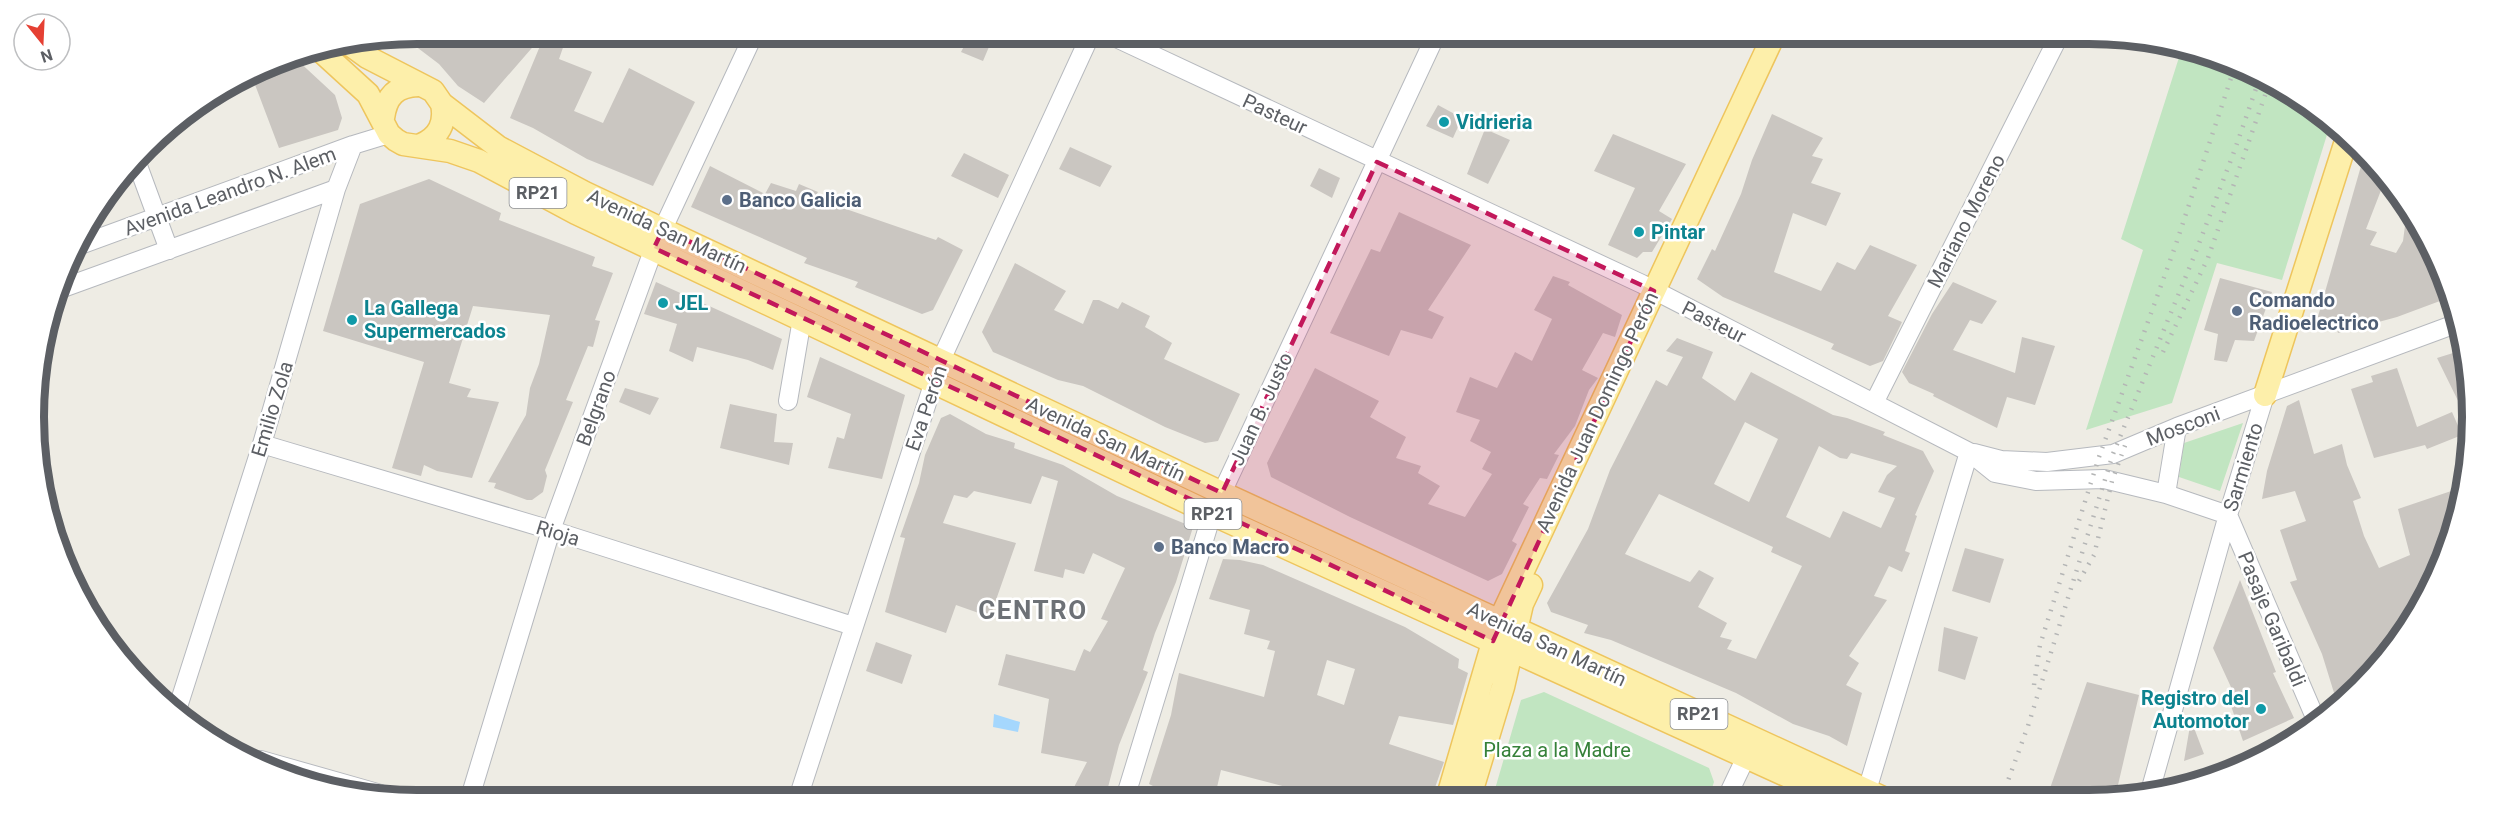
<svg xmlns="http://www.w3.org/2000/svg" width="2506" height="834" font-family="Roboto,sans-serif">
	<style>
		.green { fill: #c1e5c1 }
		.water { fill: #a5d7fd }
		.building { fill: #cac6c1; fill-rule: evenodd }
		.lines { fill: none; stroke-linecap: round; stroke-linejoin: round }
		.minor-casing { stroke: #b6b9be; stroke-width: 20 }
		.major-casing { stroke: #eec55d; stroke-width: 25 }
		.minor { stroke: #fff; stroke-width: 18 }
		.major { stroke: #fdefaa; stroke-width: 22 }
		.rail { stroke: #b4b5b5; stroke-width: 4.5; stroke-dasharray: 1.5 8; stroke-linecap: butt }
		.marked { fill: #c2185b; fill-opacity: 0.2; stroke: #c2185b; stroke-width: 4.5; stroke-dasharray: 12 8; stroke-linejoin: round }
		.culture-dot { fill: #0f9aa8; stroke: #fff; stroke-width: 2 }
		.service-dot { fill: #5c6f8a; stroke: #fff; stroke-width: 2 }
		.labels { text-anchor: middle; stroke-width: 5; stroke-linejoin: round; paint-order: stroke }
		.shield { fill: #fff; stroke: #8d8f92; stroke-width: 1.5 }
		.shield-label { font-size: 18px; font-weight: bold; fill: #5c5f64 }
		.street-label { font-size: 20px; fill: #5c5f64; stroke: #fff }
		.culture-label { font-size: 20px; font-weight: bold; fill: #0d838f; stroke: #fff; text-anchor: start }
		.service-label { font-size: 20px; font-weight: bold; fill: #4e5e75; stroke: #fff; text-anchor: start }
		.park-label { font-size: 20px; fill: #368139; stroke: #fff }
		.district-label { font-size: 26px; font-weight: bold; letter-spacing: 1.5px; fill: #6d7176; stroke: #fff }
		.rim { fill: none; stroke: #5c5f64; stroke-width: 8 }
	</style>
	<rect width="100%" height="100%" fill="#eeece4"/>
	<path class="green" d="M2182,48l121,50 27,27 -48,155 -65,-17 -45,140 -86,27 57,-180 -22,-11z
		M2243,423l-23,68 -41,-14 5,-34z
		M1544,692l165,76 5,14 -5,15 -216,-1 28,-96z"/>
	<path class="water" d="M994,714l26,8 -2,10 -25,-5z"/>
	<path class="building" d="M417,33h77l8,7 6,-7 36,1 -60,69 -26,-17 -19,-22 -37,-28z
		M545,34h7l14,5 -7,20 33,13 -18,39 29,12 26,-55 66,34 -42,84 -66,-27 -54,-31 -23,-10z
		M970,35h24l-11,26 -22,-9z
		M294,57l41,38 7,23 -4,12 -59,18 -28,-74z
		M1438,105l24,13 -9,20 -27,-12z
		M1772,114l51,24 -11,18 11,3 -12,24 30,10 -15,33 -33,-13 -19,59 47,19 16,-29 18,8 15,-25 47,20 -29,51 14,6 -19,39 -13,5 -39,-17 3,-5 -111,-47 -26,-18 15,-30 3,2 26,-57 11,-34z
		M1485,129l25,11 -22,44 -21,-10z
		M1613,134l73,30 -27,47 13,8 -20,33h-9l-6,6 -29,-13 27,-57 -41,-17z
		M1070,147l42,19 -12,21 -41,-18z
		M964,153l45,22 -11,23 -47,-22z
		M2363,159l22,21 -19,49 11,3 -7,13 26,8 7,-12 5,-38 40,95 -51,19 -59,16 -4,-16 -17,3z
		M710,166l55,28 6,-11 25,8 3,-7 19,8 -4,6 122,42 2,-3 25,13 -30,60 -11,4 -67,-27 3,-5 -54,-19 3,-5 -116,-51z
		M1319,168l21,10 -8,20 -22,-12z
		M429,179l72,34 -2,7 96,37 -3,9 21,7 -18,47 5,1 -7,26 -5,-1 -22,54 7,2 -28,68 2,6 -4,16 -11,8h-5l-33,-12 2,-5 -8,-1 38,-67 4,-27 9,-24 11,-49 -77,-9 -24,77 22,6 -4,8 32,5 -27,76 -35,-7 -13,-6 -3,11 -29,-8 32,-106 -101,-31 37,-127z
		M1399,212l72,33 -43,65 16,7 -12,22 -31,-9 -12,26 -59,-23 41,-84 9,3z
		M1015,263l51,28 -12,19 29,14 10,-24h6l19,9 4,-7 28,14 -5,11 27,16 -8,16 76,35 -22,47 -13,2 -40,-16 -82,-41 -25,-6 -65,-28 -11,-20z
		M1553,276l17,6 -2,3 54,30 -7,22 -12,-4 -21,37 16,8 -9,12 -14,36 -21,28 5,1 -12,24 -7,-1 -17,26 6,3 -17,34 5,3 -15,30 -14,7 -138,-64 -79,-40 -4,-14 48,-95 64,33 -9,16 36,20 -10,21 25,8 -3,7 22,13 -12,18 37,13 27,-43 -10,-5 9,-17 -21,-11 10,-21 -24,-8 14,-35 27,11 18,-36 17,9 20,-42 -18,-9z
		M2220,278l52,14 -18,49 -19,-1 -8,22 -13,-2 4,-26 -14,-4z
		M656,282l126,57 -9,31 -25,-10 -51,-13 -4,15 -24,-11 8,-27 -33,-10z
		M1953,282l44,19 -15,23 -12,-4 -17,30 62,23 7,-36 33,9 -20,59 -28,-8 -10,31 -64,-32 1,-2 -25,-11 -7,-11 30,-58z
		M1677,338l36,14 -11,26 33,23 16,-29 82,43 14,3 38,14 -2,3 40,16 11,20 -19,44 2,1 -12,35 5,2 -8,19 -13,-6 -15,30 13,4 -38,56 10,7 -13,22 16,8 -15,53 -18,-10 -36,-12 -57,-31 -125,-53 -27,-7 4,-8 -37,-13 -4,-9 41,-74 22,-59 46,-90 11,6 16,-29 -17,-6zM1745,422l33,17 -29,63 -35,-18zM1819,446l21,12 7,1 4,-6 46,13 -10,9 -9,17 17,6 -14,30 -38,-17 -13,27 -44,-21zM1659,494l114,53 -2,5 31,14 -46,93 -29,-10 5,-9 -12,-3 7,-14 -29,-16 16,-29 -15,-8 -9,12 -65,-28z
		M2466,349v68l-29,-59z
		M820,357l85,38 -23,84 -54,-11 9,-31 7,2 7,-25 -44,-17z
		M2397,368l20,59 35,-15 10,23 -35,14 -2,-4 -51,13 -23,-69 22,-7 -2,-6z
		M625,388l34,10 -9,17 -31,-13z
		M2299,400l15,54 28,-10 5,21 14,33 -8,3 11,35 15,32 31,-13 -12,-46 68,-23v6l-44,117 -74,89 -6,2 -7,-4 -13,-42 -32,-72 7,-2 -17,-50 26,-9 -11,-30 -33,8 5,-28 20,-65z
		M730,404l47,10 -3,28 19,1 -4,22 -69,-17z
		M950,414l36,20 29,9 -1,5 49,17 54,31 76,31 -17,55 -21,51 -12,37 5,2 -29,73 -13,50h-36l17,-33 -46,-9 8,-54 -51,-14 8,-31 69,17 9,-22 6,3 18,-31 -7,-2 24,-51 -32,-15 -9,21 -19,-5 -2,9 -29,-7 24,-90 -16,-5 -11,28 -57,-13 -7,7 -13,-3 -11,28 73,20 -26,74 -34,-12 -10,28 -61,-21 20,-74 -5,-1 19,-54 6,-28 16,-37z
		M1965,548l39,11 -14,44 -38,-12z
		M1223,559l17,1 23,5 142,62 54,32 -1,9 10,5 -15,52 -54,-9 -10,28 55,18 -12,34h-143l1,-8 -69,-18 -6,26 -64,-1 2,-9 -4,-2 22,-69 8,-42 85,24 11,-46 -8,-2 3,-8 -26,-7 6,-24 -41,-11zM1327,660l28,9 -11,36 -27,-10z
		M2240,580l36,92 -3,1 21,45 -51,23 -14,-41 7,-2 -23,-50z
		M1944,627l34,10 -13,43 -27,-9z
		M876,642l36,13 -10,29 -36,-13z
		M2087,682l52,13 -21,90 -45,13 -26,-1z
		M2191,720l13,34 -20,7z"/>
	<g class="lines">
		<g class="minor-casing">
			<path id="minor" d="M1112,36l530,248 327,168 26,21 41,8 68,-2 62,15 62,21 89,207
				M137,163l32,87
				M72,248l281,-103
				M60,289l276,-100
				M788,401l14,-82
				M1874,403l183,-363
				M262,444l289,86 302,96
				M1974,453l27,7 46,2 66,-8 64,-27 281,-104
				M2166,494l11,-67
				M177,710l85,-266 74,-255 17,-44 36,-11
				M261,760l120,34
				M2247,765l14,-5
				M471,794l80,-264 103,-282 100,-214
				M799,795l142,-435 149,-324
				M1126,795l86,-281 223,-477
				M2149,795l79,-280 37,-120
				M1727,797l19,-40
				M1865,797l104,-345"/>
		</g>
		<g class="major-casing">
			<path id="major" d="M352,46l15,11 66,34 9,13 56,43 87,46 637,300 659,304
				M322,52l46,42 21,40 7,6 7,4 47,7 29,10 97,52 636,301 622,283
				M383,118c3,-22 13,-32 35,-33
				M421,145c18,-8 25,-22 21,-41
				M2265,395l81,-254
				M1448,796l51,-174 273,-583
				M1470,796l33,-109 19,-83 9,-19"/>
		</g>
		<use href="#minor" class="minor"/>
		<use href="#major" class="major"/>
		<path class="rail" d="M2163,352l45,-94 61,-174
			M2079,581l15,-26 18,-74 15,-41
			M2034,685l6,-40 59,-188 76,-210 59,-178
			M2002,797l26,-71 85,-272 82,-200 39,-102 25,-72"/>
	</g>
	<path class="marked" d="M1377,162l277,129 -161,350 -839,-393 9,-19 559,264z"/>
	<g class="culture-dot">
		<circle cx="1444" cy="122" r="6"/>
		<circle cx="1639" cy="232" r="6"/>
		<circle cx="663" cy="303" r="6"/>
		<circle cx="352" cy="320" r="6"/>
		<circle cx="2261" cy="709" r="6"/>
	</g>
	<g class="service-dot">
		<circle cx="727" cy="200" r="6"/>
		<circle cx="2237" cy="311" r="6"/>
		<circle cx="1159" cy="547" r="6"/>
	</g>
	<g class="labels">
		<g class="shield">
			<rect x="509.5" y="178" width="57" height="30" rx="4.5"/>
			<rect x="1184.5" y="499" width="57" height="30" rx="4.5"/>
			<rect x="1670.5" y="699" width="57" height="30" rx="4.5"/>
		</g>
		<g class="shield-label">
			<text x="538" y="199">RP21</text>
			<text x="1213" y="520">RP21</text>
			<text x="1699" y="720">RP21</text>
		</g>
		<g class="street-label">
			<text transform="translate(1275 114) rotate(25)" y="7">Pasteur</text>
			<text transform="translate(230 191) rotate(-20)" y="7">Avenida Leandro N. Alem</text>
			<text transform="translate(1966 221) rotate(-63)" y="7">Mariano Moreno</text>
			<text transform="translate(667 231) rotate(25)" y="7">Avenida San Martín</text>
			<text transform="translate(1714 322) rotate(27)" y="7">Pasteur</text>
			<text transform="translate(596 408) rotate(-70)" y="7">Belgrano</text>
			<text transform="translate(926 408) rotate(-71)" y="7">Eva Perón</text>
			<text transform="translate(272 409) rotate(-73)" y="7">Emilio Zola</text>
			<text transform="translate(1261 409) rotate(-65)" y="7">Juan B. Justo</text>
			<text transform="translate(1597 412) rotate(-65)" y="7">Avenida Juan Domingo Perón</text>
			<text transform="translate(2183 426) rotate(-21)" y="7">Mosconi</text>
			<text transform="translate(1106 439) rotate(25)" y="7">Avenida San Martín</text>
			<text transform="translate(2243 467) rotate(-73)" y="7">Sarmiento</text>
			<text transform="translate(558 533) rotate(17)" y="7">Rioja</text>
			<text transform="translate(2272 619) rotate(67)" y="7">Pasaje Garibaldi</text>
			<text transform="translate(1547 644) rotate(25)" y="7">Avenida San Martín</text>
		</g>
		<g class="culture-label">
			<text x="1456" y="129">Vidrieria</text>
			<text x="1651" y="239">Pintar</text>
			<text x="675" y="310">JEL</text>
			<text x="364" y="315">La Gallega<tspan x="364" dy="23">Supermercados</tspan></text>
			<text x="2249" y="705" text-anchor="end">Registro del<tspan x="2249" dy="23">Automotor</tspan></text>
		</g>
		<g class="service-label">
			<text x="739" y="207">Banco Galicia</text>
			<text x="2249" y="307">Comando<tspan x="2249" dy="23">Radioelectrico</tspan></text>
			<text x="1171" y="554">Banco Macro</text>
		</g>
		<g class="park-label">
			<text x="1557" y="757">Plaza a la Madre</text>
		</g>
		<g class="district-label">
			<text x="1033" y="619">CENTRO</text>
		</g>
	</g>
	<path d="M0 0H2506V834H0ZM417 44H2089A373 373 0 0 1 2462 417V417A373 373 0 0 1 2089 790H417A373 373 0 0 1 44 417V417A373 373 0 0 1 417 44Z" fill="#fff" fill-rule="evenodd"/>
	<path class="rim" d="M417 44H2089A373 373 0 0 1 2462 417V417A373 373 0 0 1 2089 790H417A373 373 0 0 1 44 417V417A373 373 0 0 1 417 44Z"/>
	<g transform="translate(42 42) rotate(162)"><circle r="28" fill="#ffffff" stroke="#bebfc1" stroke-width="1.5"/>
	<path d="M0-4.5L10 22L0 15L-10 22Z" fill="#e54033"/>
	<text y="-9" font-size="16" font-weight="bold" text-anchor="middle" fill="#5c5f64">N</text>
	</g>
</svg>
